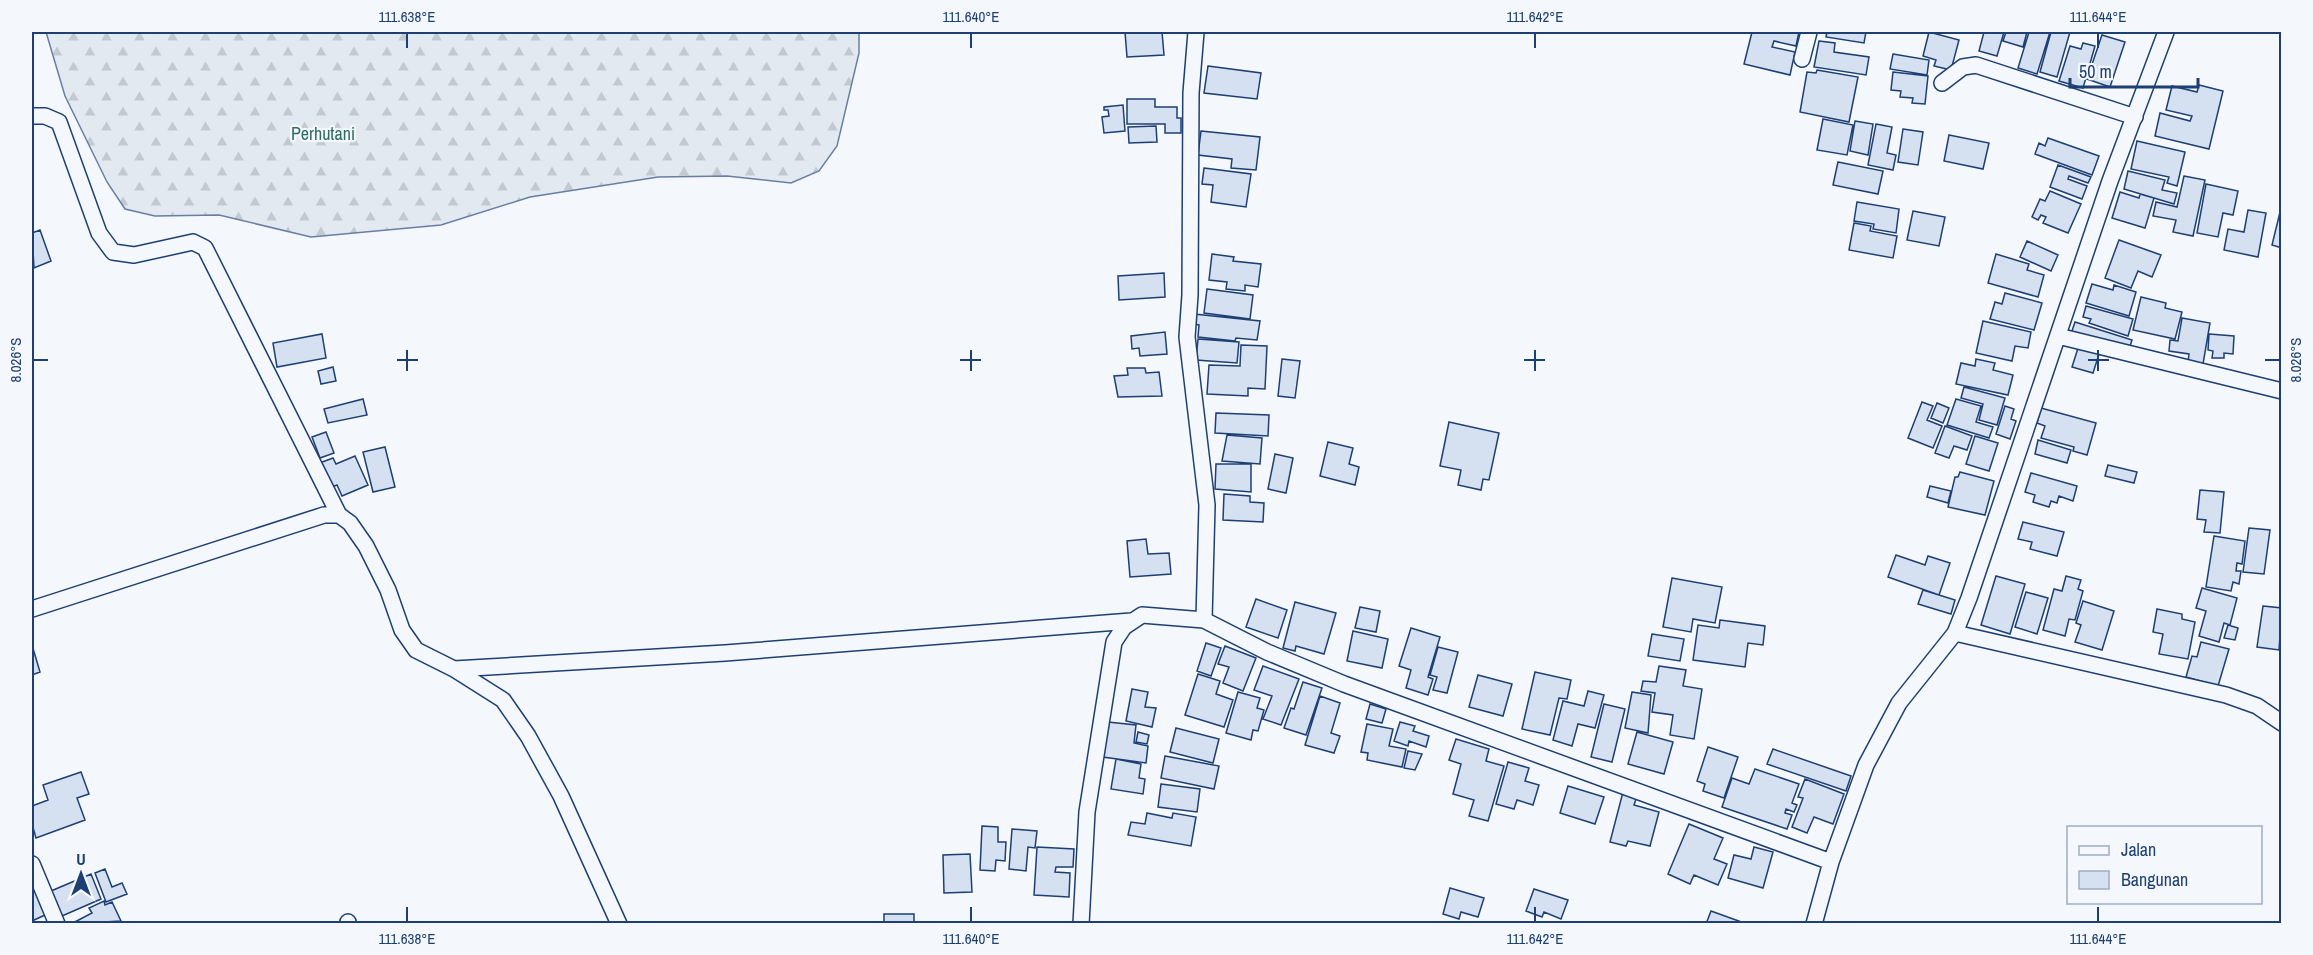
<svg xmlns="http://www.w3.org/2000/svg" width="2313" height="955" font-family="'Archivo Narrow',sans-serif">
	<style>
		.forest { fill: url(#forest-firs); stroke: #687fa3; stroke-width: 1.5 }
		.building { fill: #d5e0f0; stroke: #1d3f73; stroke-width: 1.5 }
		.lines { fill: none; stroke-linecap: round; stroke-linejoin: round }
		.street-casing { stroke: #1d3f73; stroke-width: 18 }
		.street { stroke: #f4f7fb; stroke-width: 15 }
		.ticks { fill: none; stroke: #1d3f73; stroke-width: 2 }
		.labels { text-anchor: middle; stroke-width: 4.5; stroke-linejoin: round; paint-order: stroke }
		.park-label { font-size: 18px; fill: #2c6c60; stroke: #f4f7fb }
		.neatline { fill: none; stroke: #1d3f73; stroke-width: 2 }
		.ticks-label { font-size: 15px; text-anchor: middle; fill: #1d3f73 }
	</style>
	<defs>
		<pattern id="forest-firs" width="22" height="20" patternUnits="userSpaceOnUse" patternTransform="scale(1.5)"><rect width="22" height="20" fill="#e3e9f0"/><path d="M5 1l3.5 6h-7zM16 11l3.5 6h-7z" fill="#c2c9d1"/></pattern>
	</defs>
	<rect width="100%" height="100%" fill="#f4f7fb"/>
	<path class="forest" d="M46,32h813v21l-22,93 -18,25 -28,12 -64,-7 -69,1 -128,20 -89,28 -130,12 -92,-22 -64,1 -30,-7 -18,-27 -42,-86z"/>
	<path class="building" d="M1125,32h37l2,23 -37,2z
		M1752,32h47l-3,14 -22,-5 -2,6 23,5 -5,23 -46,-11z
		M1827,32h39l-2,11 -38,-6z
		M1929,32l30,8 -8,30 -17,-4 2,-6 -13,-4z
		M1984,32h20l-7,24 -18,-5z
		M2006,32h21l-4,15 -20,-6z
		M2029,32h21l-13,42 -19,-6z
		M2051,32h19l-13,45 -17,-5z
		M2102,35l23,7 -15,45 -23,-8z
		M1819,41l16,2 -1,9 35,5 -3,18 -52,-8z
		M2083,43l12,3 -12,42 -24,-7 11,-35 11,3z
		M1893,54l36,6 -2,15 -37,-6z
		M1208,66l53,7 -4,26 -53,-6z
		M1817,70l41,7 -9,45 -49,-10 7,-40 9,1z
		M1893,72l35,4 -3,28 -13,-1 1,-5 -13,-1 1,-6 -10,-1z
		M2199,85l24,6 -14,58 -54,-13 5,-23 30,8 2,-5 -26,-6 6,-24 25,6z
		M1127,99h28v8h22v11h4v15h-16v-9h-38z
		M1123,105l2,26 -21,2 -2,-16 7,-1 -1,-6h-4v-3z
		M1823,119l30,6 -6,30 -30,-5z
		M1855,121l18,3 -5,31 -18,-4z
		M1876,124l16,3 -5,26 9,2 -3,15 -25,-5z
		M1156,126l1,16 -28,1 -1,-16z
		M1903,129l20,3 -5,33 -20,-3z
		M1201,131l59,6 -4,33 -25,-2 1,-9 -34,-4z
		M1949,135l40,8 -6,26 -39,-8z
		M2048,138l51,18 -7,19 -57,-21 4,-11 6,3z
		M2137,141l48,11 -8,34 -10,-3 2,-6 -38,-8z
		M1838,162l45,9 -5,23 -45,-9z
		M2058,165l33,12 -3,6 -19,-7 -1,3 19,7 -5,13 -32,-12z
		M1204,168l47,6 -5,33 -35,-5 2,-17 -11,-1z
		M2128,171l37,9 -3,10 15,3 -3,11 -50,-15z
		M2184,176l21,4 -12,56 -20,-4 3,-12 -23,-4 3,-14 21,5z
		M2206,184l32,7 -5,24 -10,-2 -5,24 -21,-4z
		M2050,191l31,13 -13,29 -25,-10 3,-6 -5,-2 -3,5 -6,-3 8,-18 5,2z
		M2120,192l19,6 1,-4 14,4 -9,30 -33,-10z
		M1857,202l42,7 -3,24 -23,-4 1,-5 -20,-3z
		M2282,204v44l-10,-3z
		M2248,210l18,3 -8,44 -34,-7 4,-21 16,3z
		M1913,211l32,6 -6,29 -32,-6z
		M1854,223l17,3 -1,5 27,5 -4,22 -44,-8z
		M40,230l11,31 -17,7 -2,-35z
		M2119,240l42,15 -9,22 -14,-6 -7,17 -26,-10z
		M2027,241l31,14 -7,16 -31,-14z
		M1212,254l22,3 -1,4 28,3 -3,23 -13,-2v6l-19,-2 1,-7 -18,-2z
		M1996,254l33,10 -2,6 17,5 -6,22 -50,-14z
		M1164,273l1,24 -46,3 -1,-24z
		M2092,284l21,6 1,-5 22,7 -7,24 -43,-13z
		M1207,289l46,6 -3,24 -46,-6z
		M2005,293l37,10 -8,27 -44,-11 5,-17 7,2z
		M2141,297l25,6 -1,5 17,4 -7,27 -42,-9z
		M2086,306l47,13 -5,17 -39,-13 2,-4 -8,-2z
		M1194,314l66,7 -3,19 -21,-2 -1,3 -37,-4 1,-12 -6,-1z
		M2182,318l28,5 -7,41 -15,-2 1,-8 -20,-3 1,-11 8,1z
		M1983,321l48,11 -3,16 -13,-2 -3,15 -36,-8z
		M2075,322l57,18 -4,12 -57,-18z
		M1165,332l2,22 -27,2 -1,-8 -7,1 -1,-13z
		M322,334l4,24 -49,9 -4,-24z
		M2209,334l25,2 -1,18 -9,-1v5h-12l1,-7 -5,-1z
		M1198,339l41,3 -2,21 -41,-3z
		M1241,345l26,1 -2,43 -17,-1v8l-41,-2 2,-29 31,1z
		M2079,345l21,6 -7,22 -21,-6z
		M1282,359l18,2 -5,37 -17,-2z
		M1976,359l19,4 -2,7 20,5 -5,20 -52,-11 5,-21 14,3z
		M333,367l3,14 -15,3 -3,-13z
		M1127,368h18l1,5 13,-1 3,24 -44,1 -4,-21 14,-1z
		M1964,387l41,11 -8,27 -18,-5 4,-16 -22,-6z
		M363,399l4,16 -39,8 -4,-14z
		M1956,399l25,7 -5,16 17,5 -4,11 -42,-13z
		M1922,402l11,4 -6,14 15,6 -9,22 -25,-10z
		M1937,403l12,5 -6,15 -12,-5z
		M2005,406l9,3 -3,10 5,2 -6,18 -14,-5z
		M2041,408l55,15 -9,32 -14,-4 1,-4 -33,-9 4,-12 -8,-3z
		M1216,413l53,2 -1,21 -53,-3z
		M1449,422l50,11 -10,47 -6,-1 -2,11 -23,-5 3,-15 -21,-4z
		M1945,426l27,10 -5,14 -13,-4 -5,12 -14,-5z
		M326,432l8,21 -14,5 -8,-21z
		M1227,435l35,3 -2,26 -38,-3z
		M1975,436l23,7 -9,28 -23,-7z
		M2038,440l33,10 -4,13 -32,-9z
		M1328,442l25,6 -4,16 10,3 -4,18 -35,-9z
		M385,447l10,40 -22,5 -10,-40z
		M1275,454l18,4 -7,35 -18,-4z
		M355,456l13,29 -26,11 -5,-11 -10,4 -10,-25 16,-6 3,6z
		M1216,464h35v28l-36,-3z
		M2108,465l29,7 -3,11 -29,-7z
		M1960,472l34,9 -9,34 -37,-8 7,-30h3z
		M2031,473l46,13 -4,15 -14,-5 -2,7 -6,-2 -2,6 -16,-5 2,-7 -10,-3z
		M1930,486l21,5 -3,12 -21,-6z
		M2200,490l24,2 -4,41 -16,-1 2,-12 -9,-1z
		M1224,494l26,2v6l14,1 -1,19 -40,-2z
		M2023,522l41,10 -7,24 -27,-7 2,-7 -14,-3z
		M2249,528l21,2 -6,44 -21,-2z
		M2214,536l31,5 -3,23 -5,-1 -1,8h5l-2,13 -6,-2 -2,9 -25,-4z
		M1146,539l2,15 21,-1 2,21 -41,3 -3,-36z
		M1896,555l29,10 3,-9 22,7 -11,32 -51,-18z
		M1996,576l29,8 -15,50 -29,-9z
		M2066,576l15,4 -3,9 5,2 -8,29 -6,-1 -4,17 -22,-6 11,-41 8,2z
		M1672,578l50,9 -7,36 -22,-4 -2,13 -28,-5z
		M2202,588l35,10 -7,27 -6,-2 -5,19 -20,-6 7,-25 -10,-3z
		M1923,590l32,10 -4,14 -33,-10z
		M2026,592l22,6 -11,36 -22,-7z
		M1256,599l31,11 -9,28 -32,-11z
		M2083,601l31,10 -12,39 -27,-8 6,-17 -5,-2z
		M1295,602l41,11 -12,41 -28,-8 -1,5 -12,-3z
		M2263,606l19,2 -3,42 -22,-3z
		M1360,607l20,4 -4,21 -21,-4z
		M2157,609l25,5v5l13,3 -7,37 -29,-5 4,-20 -10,-2z
		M1720,620l45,6 -2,19 -15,-2 -3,24 -52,-7 5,-35 21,3z
		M2228,625l10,3 -3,12 -11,-2z
		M1411,628l29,9 -12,40 5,2 -5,16 -22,-7 5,-18 -12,-4z
		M1353,631l35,8 -6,29 -35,-7z
		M1652,634l32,5 -4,22 -32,-5z
		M2201,642l28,7 -11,37 -32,-9 6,-21 5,1z
		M1206,643l15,5 -10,28 -14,-5z
		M32,645l8,27 -8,3z
		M1225,646l31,12 -13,33 -20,-8 6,-16 -11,-3z
		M1438,647l20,5 -11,41 -14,-3 4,-13 -7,-2z
		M1263,666l36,13 -18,46 -18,-6 9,-23 -18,-6z
		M1659,666l27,4 -3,16 19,3 -8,50 -24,-4 3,-20 -21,-3 3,-19 -14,-2 2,-10 13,1z
		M1535,672l36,8 -4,19 -8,-1 -9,37 -28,-6z
		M1198,674l22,7 -4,13 17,6 -9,27 -39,-12z
		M1478,675l34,9 -9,32 -34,-9z
		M1303,682l19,6 -16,47 -22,-7 7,-20 3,1z
		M1132,689l16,3 -3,15 11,1 -4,19 -26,-6z
		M1588,691l16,4 -9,33 -17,-4 -6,22 -19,-6 10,-39 21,5z
		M1238,692l22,6 -3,10 7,2 -6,21 -5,-1 -2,10 -25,-7z
		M1632,692l19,3 -3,38 -23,-5z
		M1320,696l20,7 -9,30 9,3 -6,17 -29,-8z
		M1370,704l16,5 -4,14 -16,-4z
		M1604,704l21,5 -13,53 -21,-5z
		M1108,722l28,3 -2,18 14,3 -2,17 -43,-6z
		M1400,722l15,4 -2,5 16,5 -3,11 -17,-6 -1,5 -14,-5z
		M1367,724l26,5 -4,17 17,3 -4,18 -35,-7 1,-7 -7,-1z
		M1176,728l43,11 -6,24 -43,-11z
		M1138,732l11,3 -2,9 -11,-2z
		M1637,732l36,10 -9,32 -36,-10z
		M1456,739l33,10 -3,12 18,5 -16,55 -19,-5 5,-16 -21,-6 8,-30 -12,-4z
		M1708,747l30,10 -14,41 -21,-7 2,-7 -8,-3z
		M1773,749l78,27 -5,15 -79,-27z
		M1408,751l14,3 -7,16 -11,-2z
		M1165,756l54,10 -5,23 -53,-11z
		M1116,759l25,5 -2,14 6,1 -2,15 -32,-5z
		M1508,762l21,6 -4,13 14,4 -6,20 -16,-5 -3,9 -18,-5z
		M1755,769l44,15 -7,19 5,2 -3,7 -8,-3 -1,4 7,2 -5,14 -65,-22 10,-29 17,6z
		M81,772l8,22 -12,4 8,22 -49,18 -4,-14v-18l16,-6 -5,-15z
		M1805,779l39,15 -11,30 -19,-7 -7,16 -15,-6 11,-29 -5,-1z
		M1161,784l39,5 -3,23 -39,-5z
		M1568,786l36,11 -9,27 -35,-11z
		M1623,792l14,4 -3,9 25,7 -9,34 -22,-5 -2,5 -16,-4z
		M1147,813l25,5 1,-5 23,4 -5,29 -63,-11 3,-13 14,2z
		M1689,824l34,14 -9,21 13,5 -9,21 -24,-10 -4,9 -22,-10z
		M982,826l16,1v15h8l-1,19 -9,-1 -1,11 -15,-1z
		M1012,829l25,2 -2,17 -7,-1 -2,24 -17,-2z
		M1037,847l37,2 -1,18h-17l-1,5 15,1 -1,24 -35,-2z
		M1754,847l19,5 -10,36 -35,-10 6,-23 17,4z
		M970,854l2,38 -28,1 -1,-38z
		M105,869l7,18 10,-4 5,11 -21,8 -11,-29z
		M91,874l10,25 -39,17 -11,-25z
		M32,882l13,33 -13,6z
		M1450,888l34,10 -6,19 -17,-5 -2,7 -16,-5z
		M1534,889l34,11 -7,19 -17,-7 -2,5 -16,-6z
		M104,901l1,4 7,-3 9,19 -50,3 21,-11 -3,-5z
		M1711,911l36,13h-41z
		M884,914h30v10h-30z"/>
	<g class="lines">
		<g class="street-casing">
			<path id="street" d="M1196,32l-5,61 -1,202 -3,42 20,168 -3,115
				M1802,59l7,-27
				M1942,83l21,-16 13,-2 159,52
				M32,116h13l14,6 40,111 14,19 21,3 59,-13 12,6 134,267
				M2058,336l224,55
				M32,609l292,-94h15l11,8 16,23 22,44 14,40 14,20 38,19 49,31 25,36 33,60 58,128
				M1955,633l271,62 31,11 25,17
				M454,669l271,-16 406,-32
				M32,864l25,60
				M348,922v2
				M1081,924l6,-112 27,-170 10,-15 18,-12 62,5 63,32 77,32 487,178
				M1814,924l17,-62 35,-97 33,-62 56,-70 14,-35 141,-417 56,-149"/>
		</g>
		<use href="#street" class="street"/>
	</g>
	<path class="ticks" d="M407,33v15M971,33v15M1535,33v15M2098,33v15M407,350v21M971,350v21M1535,350v21M2098,350v21M33,360h15M397,360h21M960,360h21M1524,360h21M2088,360h21M2265,360h15M407,907v15M971,907v15M1535,907v15M2098,907v15"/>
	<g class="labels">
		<g class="park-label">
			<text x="323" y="140">Perhutani</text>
		</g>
	</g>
	<rect width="2313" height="955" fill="none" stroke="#f4f7fb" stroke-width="66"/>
	<rect x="2067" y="826" width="195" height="78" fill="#f4f7fb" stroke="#9eadc5" stroke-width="1.5"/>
	<rect x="2079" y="846" width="30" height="9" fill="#f4f7fb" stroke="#9eadc5" stroke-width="1.5"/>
	<text x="2121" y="856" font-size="18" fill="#1d3f73">Jalan</text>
	<rect x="2079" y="871" width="30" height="18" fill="#d5e0f0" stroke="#9eadc5" stroke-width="1.5"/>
	<text x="2121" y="886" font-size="18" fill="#1d3f73">Bangunan</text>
	<g transform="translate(81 874)" stroke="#f4f7fb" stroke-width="4.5" paint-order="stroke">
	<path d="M0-4.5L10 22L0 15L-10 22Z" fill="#1d3f73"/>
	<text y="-9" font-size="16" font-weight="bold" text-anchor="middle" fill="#1d3f73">U</text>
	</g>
	<path d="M2070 78v9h128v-9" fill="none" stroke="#1d3f73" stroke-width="3"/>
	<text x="2079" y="78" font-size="18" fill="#1d3f73" stroke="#f4f7fb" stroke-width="4.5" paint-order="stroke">50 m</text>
	<rect x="33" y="33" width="2247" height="889" class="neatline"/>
	<g class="ticks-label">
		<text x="407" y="22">111.638°E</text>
		<text x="971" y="22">111.640°E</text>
		<text x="1535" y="22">111.642°E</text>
		<text x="2098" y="22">111.644°E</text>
		<text transform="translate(16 360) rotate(-90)" y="5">8.026°S</text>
		<text transform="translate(2296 360) rotate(-90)" y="5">8.026°S</text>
		<text x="407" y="944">111.638°E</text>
		<text x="971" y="944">111.640°E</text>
		<text x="1535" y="944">111.642°E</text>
		<text x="2098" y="944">111.644°E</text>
	</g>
</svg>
